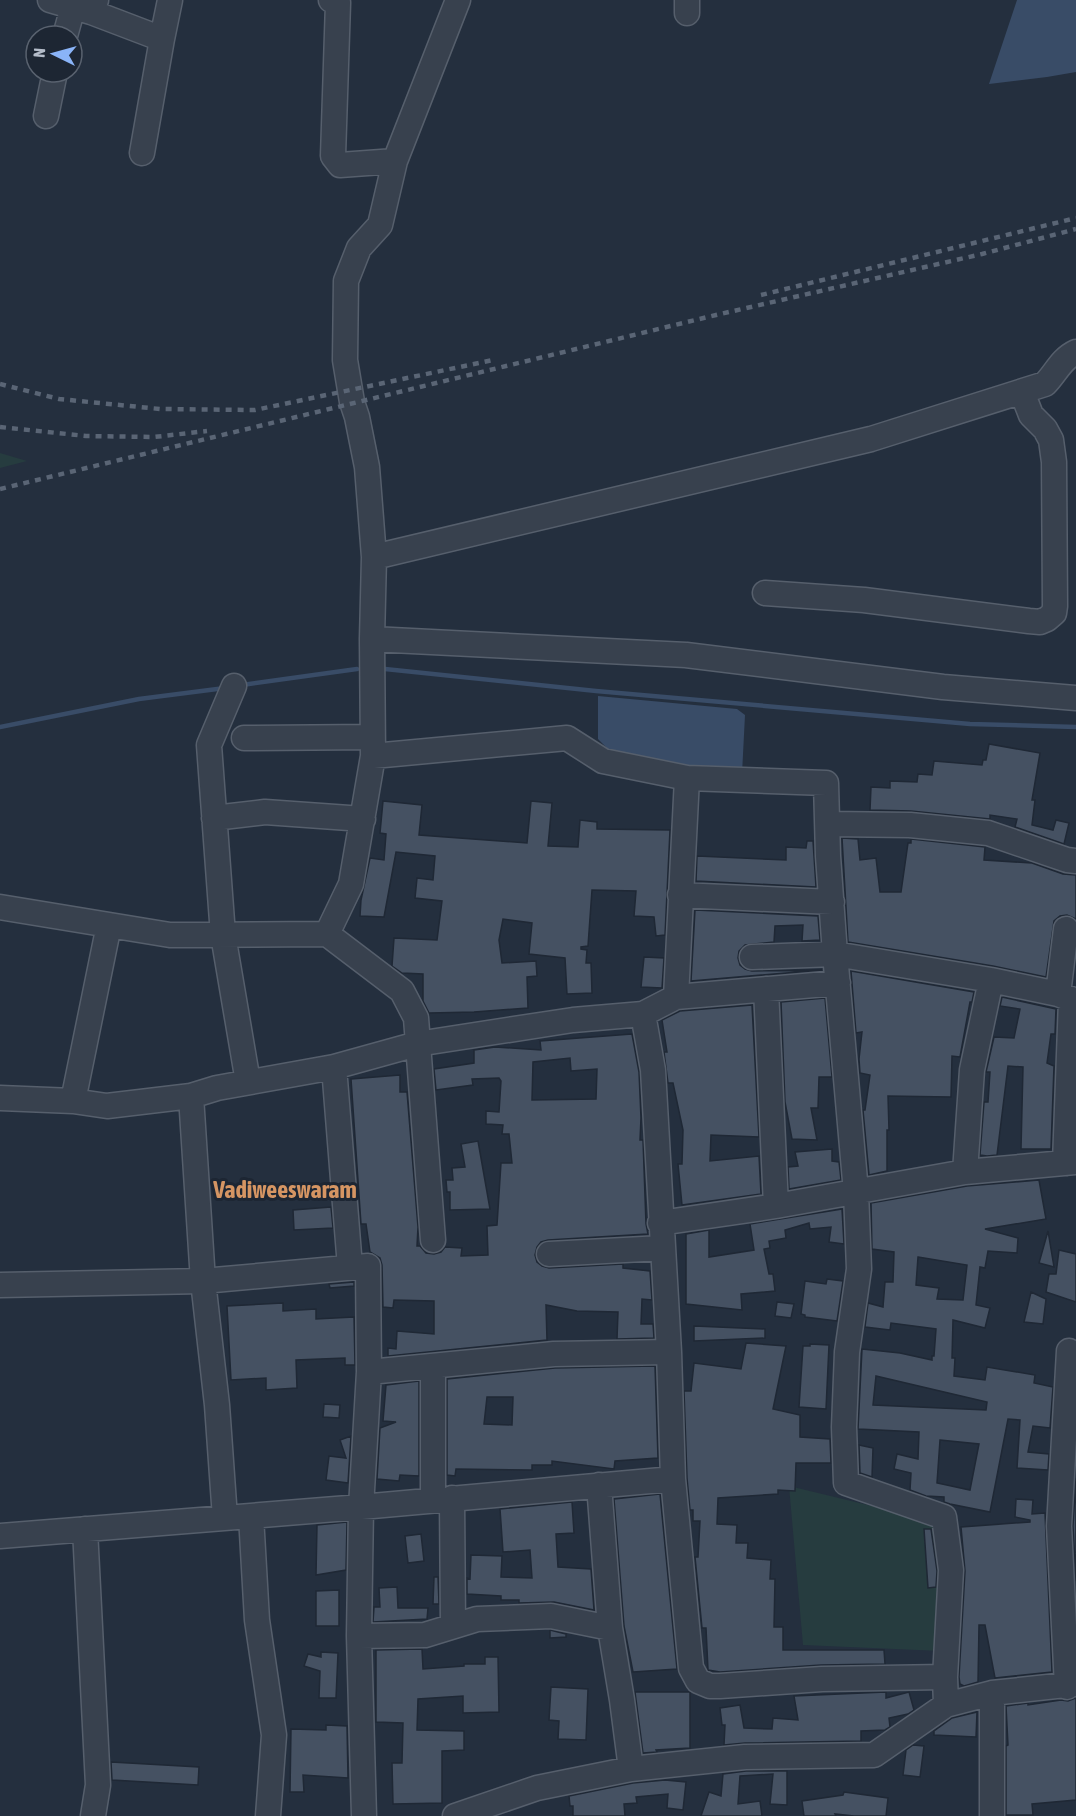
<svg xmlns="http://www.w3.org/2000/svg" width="1076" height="1816" font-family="'Asap Condensed',sans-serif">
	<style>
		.green { fill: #263c3f }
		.water { fill: #394c67 }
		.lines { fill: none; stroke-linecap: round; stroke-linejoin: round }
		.stream { stroke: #394c67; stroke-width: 4.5 }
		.building { fill: #455162; stroke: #1f2835; stroke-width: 1.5; fill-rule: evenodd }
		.minor-casing { stroke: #565f6c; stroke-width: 27 }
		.minor { stroke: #38414e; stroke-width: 24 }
		.rail { stroke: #5a6575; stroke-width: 4.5; stroke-dasharray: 6 6; stroke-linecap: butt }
		.labels { text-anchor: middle; stroke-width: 6; stroke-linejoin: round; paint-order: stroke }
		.district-label { font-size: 24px; font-weight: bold; fill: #d59563; stroke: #1d2633 }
	</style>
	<rect width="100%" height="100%" fill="#242f3e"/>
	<path class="green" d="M0,453l27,8 -27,7z
		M789,1486l145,35 8,68 -1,62 -138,-6z"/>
	<path class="water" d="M1017,0h59v72l-29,5 -58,7z
		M598,696l139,13 8,6 -3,59 -57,-2 -6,-8 -68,-12 -13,-13z"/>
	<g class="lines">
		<path class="stream" d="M385,669l211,22 374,33 106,3
			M242,685l115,-16
			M0,727l139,-28 86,-11"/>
	</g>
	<path class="building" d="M989,744l51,9 -8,47h3l-3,25 21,5 3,-10 13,3 -5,21 -49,-17 2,-8 -27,-4v4l-79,-8 -41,-1 1,-23 19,1v-7l27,1 1,-8 14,1 2,-14 48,4 1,-5h3z
		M383,801l39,4 -3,30 108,8 4,-42 21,2 -4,43 30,1 2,-27 17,2v7l73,1 -5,105 -9,1 -2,-19 -20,-1 2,-25 -44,-1 -4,56 -7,1v2l6,1 -1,13h5l1,30 -25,1 -2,-36 -36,-4 3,-31 -29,-4 -4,21 3,23 34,-2 1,15 -10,1 1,31 -54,4 -45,1 -6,-12v-27l-21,-1 -10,-7 2,-28 43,2 5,-39 -27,-3 2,-20 16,2 2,-24 -39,-4 -12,65 -24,-1 1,-16 9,-42 14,2 2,-26 -6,-1z
		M842,838l16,1 2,21 16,-2 4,34h21l7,-49h3v-4l74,8 -1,13 48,3 31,11 13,1v44l-9,-4 -7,1 -6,5 -8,56 -53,-11 -145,-24z
		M807,841h6l3,46 -120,-6 1,-25 89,4v-13l20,1z
		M695,910l123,6 2,24 -18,1 1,-16 -28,1 -1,16 -29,3 -6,6 -1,7 2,7 5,4 7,2 70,-1 -131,11z
		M644,957l20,1 -2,30 -21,-1z
		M851,971l123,21 -2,10h-2l-10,55 -8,-1 -1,41 -63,-1 1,34h-2v41l-18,4 -6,-65h2l5,-35 -10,-2 -1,-14 3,-27 -6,1z
		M1002,997l54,12 -1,25h-4l-4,29 7,3 -3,83h-30l2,-82 -15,-1 -11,89 -10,1 -7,-1 4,-53h4l2,-30h-4l8,-35 20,1 6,-29 -20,-3z
		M825,998l7,79h-13l-1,31h-7l6,32 -25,-1 -7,-37 -4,-100z
		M752,1005l7,132 -48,-2 -1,26 49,-5 2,38 -79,11 -4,-41h4l1,-34 -10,-47h-5l-4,-31h3l-5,-32 18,-9z
		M632,1034l7,38 2,46 -1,22h3l3,84 2,10 -100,6 -7,2 -4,5 -2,8 2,7 5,4 7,2 74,-4v4l27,3 2,29 -10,-1 -1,25h12l1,14 -37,1 1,-27 -41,-1 -31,-6 1,35 -159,16v-8l8,1 1,-18 37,3v-33l-40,-1 -1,8 -10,-1 -1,-42 -2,-7 -10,-6 -4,-28h-5l-10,-145 49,-4v17h7l11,135 -1,19h3l6,7 8,1 7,-2 4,-5 17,1 -1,8 27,-1 -1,-29 10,-1 4,-62h11l-3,-29h-7l1,-9 -17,-1v-13l13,1 2,-31 -2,-3 -27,1 1,6 -37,5 -2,-21 40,-6v-13l21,-3 46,3 -1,-9zM570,1058l1,13 26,-2 -1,30 -64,1 1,-38z
		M478,1141l12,68 -40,1v-18h-3l-1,-12h7l-1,-12 13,-1 -4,-23z
		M832,1149v12l7,1 2,18 -52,9 -1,-22 10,-1 -3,-14z
		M1039,1180l7,39 -61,10 33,9 -1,15 -29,-2 -3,17 -5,-1 -4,38 14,3 -5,20 -32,-8 -1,38h3l-1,18 31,4 2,-13 48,8 -1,8 19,4 -3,41 -17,-2 -5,26 21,2 -1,16 -31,-2 3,-48 -12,-1 -18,93 -40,-8 -6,-2v-5l-18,-1 -16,-6 1,-17 -17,-4 3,-15 21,5 1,-27 -61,-3 4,-80 38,4 32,7v-4h2l2,-27 -45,-6 -1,7 -25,-3 3,-24 15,4 2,-25h8l1,-30 -22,-3 -1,-46 96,-17zM918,1257l49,8 -4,35 -26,-1 2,-11 -23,-3zM876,1376l111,26 -1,8 -113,-5zM940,1440l39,4 -9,46 -33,-7z
		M331,1207l2,21 -39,2 -1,-20z
		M842,1209l2,35 -15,-2 2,-15 -21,2 -1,-6 -24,7 1,8 -17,3 1,7 -6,1 5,25h4l2,17 -34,3 1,16 -56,-6v-70l23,-4v27l45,-7 -4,-26z
		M1048,1231l6,36 -15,-4z
		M1059,1250l17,4v48l-30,-10 3,-18h7z
		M827,1279l16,2 -6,40 -32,-4v-2l-4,-1 4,-33 21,3z
		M354,1282v4l-24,2 -1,-4z
		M1031,1292l15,7 -3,25 -19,-2z
		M777,1302l17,2 -3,14 -16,-2z
		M283,1303v8l33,-2v10l38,-2 1,48h-10v-7l-49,2 1,28 -31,2v-12l-35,2 -4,-74z
		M694,1326l71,3v9l-71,3z
		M746,1343l40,3 -13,63 27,6v22l30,2 1,24h-35l-1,28 -17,-1v4l-60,4 -1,26 20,1 -1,18h12l-1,15 24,2 -1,19h5l-1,48h9v23h101l1,14 -64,1 -101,7 -12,-2 -2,-42h-4l-7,-71h3l2,-36h-7v-11h-3l-3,-32 -3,-87h7l3,-28 47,6z
		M810,1344l19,1 -3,64 -27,-2 4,-61h7z
		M655,1366l3,92 -43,3 -1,8 -62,-8v4h-20v5l-76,-1 -1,7 -8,-1v-96l108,-11zM487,1397h26l-1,28 -28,-1z
		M419,1381v95l-19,-1 -1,6 -22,-2 3,-51 16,-6 -13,-1 3,-36z
		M324,1404l16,1 -1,13 -16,-1z
		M351,1436l-3,47 -22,-3 3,-24 17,2 -6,-18z
		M859,1445l14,3 -1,29 -12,-4z
		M1076,1478v103l-3,-55z
		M660,1494l17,175 -44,3 -9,-46 -10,-127z
		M1016,1499l17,1 -1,14 13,-1 7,159 -57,6 -10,-53h-6l-1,57 -14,4 -4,-2 -1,-7 6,-106 -4,-44 69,-5v-2l-15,-3z
		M572,1502l2,31 -18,1 2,33 33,2 3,41 -40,-8 -35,1v-3h-18v-4l-34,-2v-16l3,1 1,-24 31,1 -1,21 31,1 -2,-28 -27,2 -3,-43z
		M347,1522l-1,48 -30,5 1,-50z
		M924,1529h7l6,42 -1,16 -8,1z
		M421,1534l3,27 -16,2 -3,-27z
		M434,1577h4l1,27h-6z
		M397,1587l1,21h30l-1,11 -54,3 1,-15h6l-1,-19z
		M339,1590v36h-23v-35z
		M550,1630l16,4v3l-16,1z
		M422,1649l1,20 41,-3v-2h21v-7h13l1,55 -36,1v-17l-45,3 -1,31 47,1v19l-22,1v52l-49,1 -1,-41h10l1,-40 -27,-1v-72z
		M321,1652l17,1 -2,45h-17l1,-27 -16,-5 4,-12 13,3z
		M551,1687l37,2 -2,51 -28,-1 1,-18 -10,-1z
		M635,1692h55v56l-34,2 1,2 -14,1z
		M886,1692v6l23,-6 5,18 -6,4 -19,4 1,9 -5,3 -24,1v10l-116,2 -21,2 1,-20h-3l-2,-17 20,-3 4,23 28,1 1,-11 25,2 -4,-24z
		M1076,1698v102l-44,4 1,11h-27v-69l2,-1 -2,-39 22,-3v2l33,-5 7,1z
		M977,1712l-1,25 -42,-2v-4l18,-13z
		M326,1725l21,1 1,52 -45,-3 1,17h-14l1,-63 35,1z
		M913,1745l11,1 -4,31 -17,-2 3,-25z
		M111,1762l88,5 -1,18 -86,-5z
		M746,1771h41v34l-17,-1 3,-30 -33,2 -2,28 22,-3 2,15h-61l8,-24 12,4 2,-22z
		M665,1780l21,2 -3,28 -16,-2 1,-14 -32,3 1,6 -13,1 1,12h-52v-10h-3l-1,-10 64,-13z
		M844,1792l44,6 -2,18h-32l-19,-2 1,2h-32l-2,-15 41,-6z"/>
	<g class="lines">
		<g class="minor-casing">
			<path id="minor" d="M50,0l41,12
				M96,0l-5,12 71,27 -20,114
				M331,0l7,3 -5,153 7,9 55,-4
				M687,0v13
				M65,36l8,-29
				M162,39l8,-39
				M46,116l9,-44
				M374,557l497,-118 174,-55c11,-11 16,-25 31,-32
				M765,593l99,7 165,21 11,1 7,-3 7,-6 1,-7 -1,-144 -3,-22 -6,-11 -14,-14 -9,-23
				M372,639l314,16 257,32 133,11
				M234,686l-25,59 14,190 25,147
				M244,738l128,-1
				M373,756l194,-18 36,23 84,17 -11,219
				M687,778l139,5 2,73 7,98 21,238 3,77 -12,83 -3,75 2,56 98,34 7,53 -6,107 1,28
				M214,818l51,-6 98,7
				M828,824l82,1 78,8 79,27 9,1
				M680,895l152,7
				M0,907l170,28 157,-1
				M752,957l83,-3 156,26 67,14 18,7
				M766,989l10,217
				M1058,994l8,-65
				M643,1014l33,-17 162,-14
				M334,1067l16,200
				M191,1096l12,185 14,124 8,113
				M0,1098l73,3 34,5 84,-10 26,-8 117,-21 83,-23 156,-24 70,-6 10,56 16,282 4,127 -312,28 -361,29
				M73,1101l36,-176
				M1065,1163l6,-163
				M965,1172l7,-102 19,-90
				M660,1223l116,-17 189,-34 111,-10
				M433,1240l-17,-222 -14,-27 -75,-57 24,-50 22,-128 -1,-117 2,-82 -7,-90 -10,-50 -5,-15 -7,-42 1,-79 13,-33 21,-23 15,-64 63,-161
				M549,1254l113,-6
				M0,1285l203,-4 165,-15 1,106 185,-18 115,-2
				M673,1479l18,189 7,13 12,5h10l102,-7 123,-2
				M599,1485l11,143 12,72 9,69
				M452,1498l1,128
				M433,1500v-134
				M251,1516l6,104 17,115 -6,81
				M85,1529l13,256 -5,31
				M359,1636l66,-1 52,-16 74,-3 59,12
				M1067,1687l-8,-161 10,-175
				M364,1816l-5,-180 2,-129 8,-135
				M455,1816l82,-28 94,-19 114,-12 129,-2 72,-50 46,-12 84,-9
				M992,1816v-123"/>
		</g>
		<use href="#minor" class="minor"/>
		<path class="rail" d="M761,295l315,-77
			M0,384l59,15 101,10 95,1 238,-50
			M0,427l86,9 68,1 53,-6
			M0,489l716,-174 266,-61 94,-25"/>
	</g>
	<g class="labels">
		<g class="district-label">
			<text x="285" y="1198">Vadiweeswaram</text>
		</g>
	</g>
	<g transform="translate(54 54) rotate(275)"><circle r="28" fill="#1d2633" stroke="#59626f" stroke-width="1.5"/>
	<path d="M0-4.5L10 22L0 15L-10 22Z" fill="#8ab4f8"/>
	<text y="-9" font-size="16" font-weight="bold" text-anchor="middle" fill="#b4bcc9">N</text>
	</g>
</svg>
